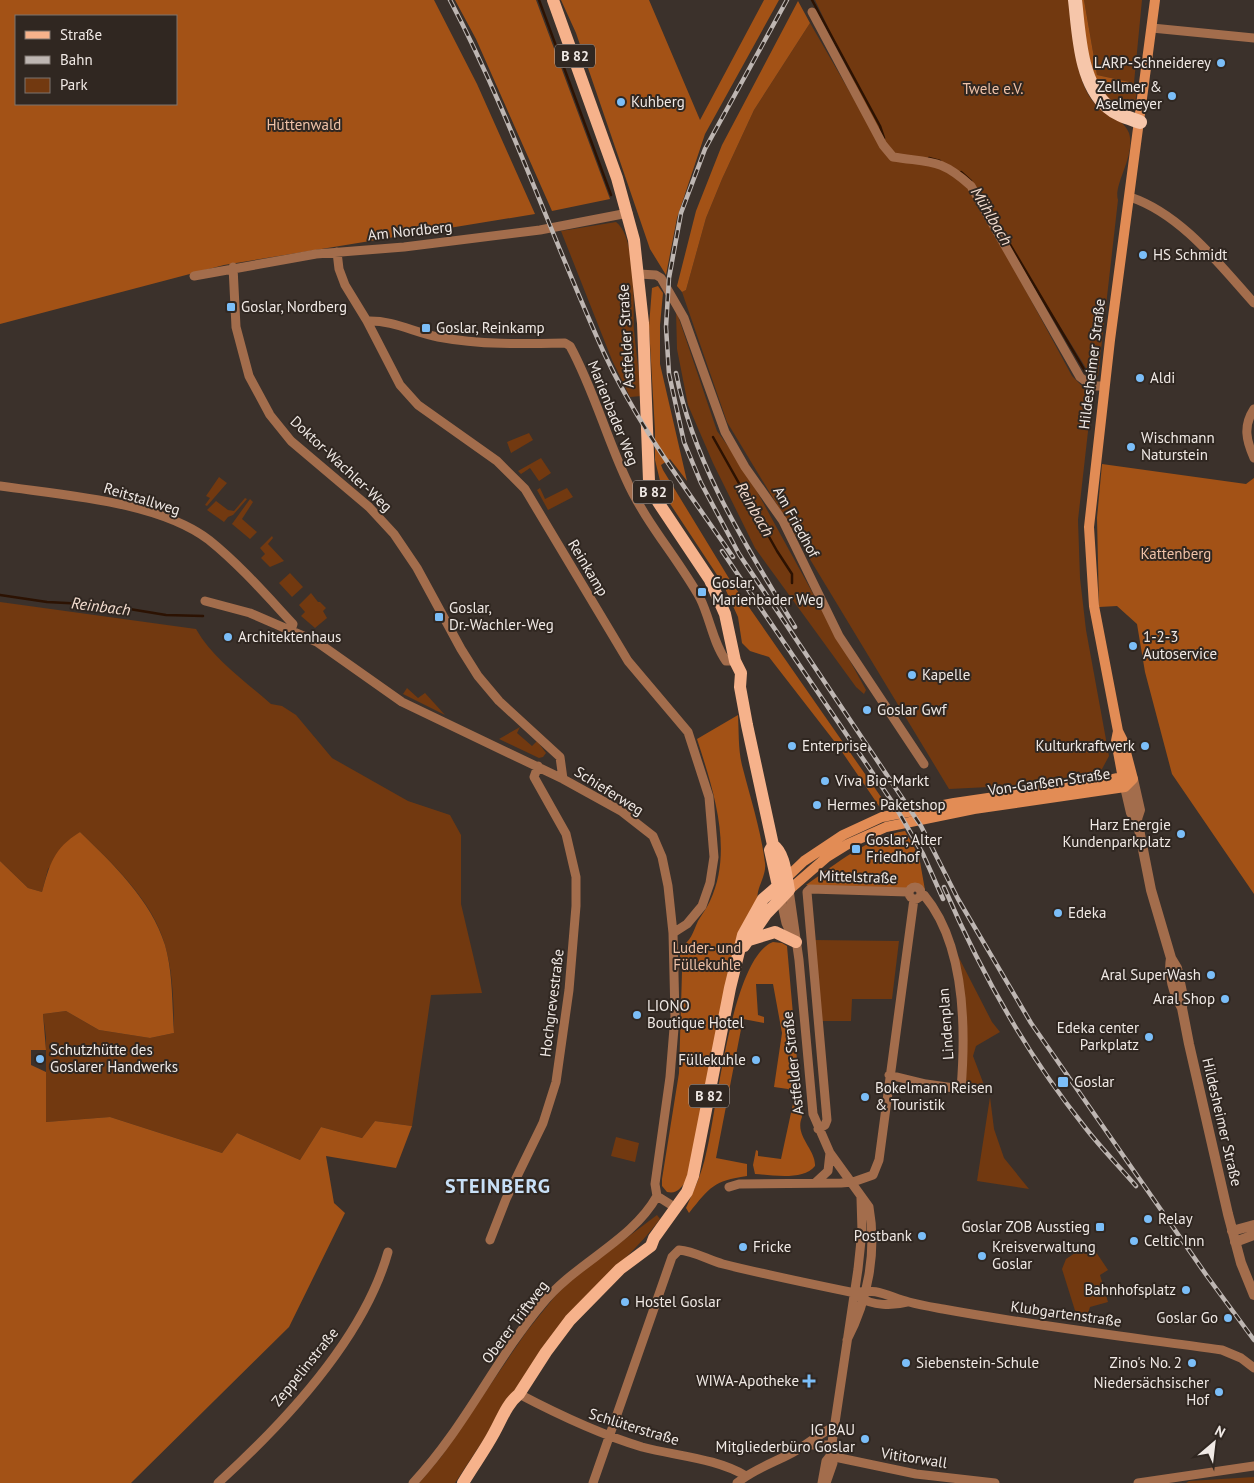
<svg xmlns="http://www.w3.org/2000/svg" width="1254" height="1483" font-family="'PT Sans',sans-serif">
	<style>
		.green { fill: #723910 }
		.forest { fill: #a35216; fill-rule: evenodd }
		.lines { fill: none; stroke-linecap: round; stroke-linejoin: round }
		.stream { stroke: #2c1202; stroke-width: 2.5 }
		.minor { stroke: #a36d4c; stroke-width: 9 }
		.tertiary { stroke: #a36d4c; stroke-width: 10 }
		.secondary { stroke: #e28c55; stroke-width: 10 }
		.primary { stroke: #f6b28b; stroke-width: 12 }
		.trunk { stroke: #f6c6aa; stroke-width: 14 }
		.rail-casing { stroke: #beb6b2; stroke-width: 4.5 }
		.rail { stroke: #302721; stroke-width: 2.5; stroke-dasharray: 8; stroke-linecap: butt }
		.poi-dot { fill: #7bbef8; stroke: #302721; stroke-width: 2 }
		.labels { text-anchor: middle; stroke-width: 4; stroke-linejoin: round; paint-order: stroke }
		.shield { fill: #302721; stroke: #b6afaa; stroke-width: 1 }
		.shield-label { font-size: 14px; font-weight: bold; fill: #f0e9e5 }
		.poi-label { font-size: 15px; fill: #f0e9e5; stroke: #302721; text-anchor: start }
		.park-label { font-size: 15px; fill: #efc2a8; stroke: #302721 }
		.street-label { font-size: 15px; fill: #f0e9e5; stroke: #302721 }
		.water-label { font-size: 16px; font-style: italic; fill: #f5ded0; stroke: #302721 }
		.district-label { font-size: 20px; font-weight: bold; letter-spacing: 1px; fill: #c8e0f7; stroke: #302721 }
	</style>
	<rect width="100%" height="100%" fill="#3b312b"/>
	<path class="green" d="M815,0h255c3,29 4,81 25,104 10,10 29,15 34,29 7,23 -16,51 -11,67l-20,176 -4,5 -123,-198 -17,-14 -60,-13 -10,-12z
		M1084,0h58l-8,83 -37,-8z
		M810,23l71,123 11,13 41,3 35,22 104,192 20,20 -14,124 2,58 6,52 23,126 -7,13 -8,5 -85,12 -60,3 -222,-367 -45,-130 4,-2 20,-72 16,-39 32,-69z
		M1096,82l41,9 -3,17 -11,2 -13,-9z
		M616,222c21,16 17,82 18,108 2,22 5,44 8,66l-12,1 -18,-37 -51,-129z
		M676,310l41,121 27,37 122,222 -2,4 -8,-7 -101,-139 -42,-85 -25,-58 -11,-56z
		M529,433l4,7 -22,13 -4,-11z
		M541,458l10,15 -12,8 -9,-13 -9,6 -3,-3z
		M219,477l8,6 -20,23 -2,-1 5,-7 -4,-2z
		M540,488l5,11 22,-11 6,9 -25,13 -11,-20z
		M245,498l2,1 -14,16 -5,2 -4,5 -17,-12 9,-9 12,9 6,1z
		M250,499l3,3 -11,17 15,13 -7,7 -18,-15z
		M272,536l1,2 -5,6 16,17 -14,6 -9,-9 4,-4 -5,-6z
		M290,573l13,14 -11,10 -13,-14z
		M311,593l7,9h2l6,6 -3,3 4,7 -12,10 -14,-12 4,-4 -6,-7z
		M0,602l196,27c17,30 49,52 75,75l11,2 14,9 36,43 76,43 42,14 11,20v69l21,89 -51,2 -19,131 -37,-5 -13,17 -41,-11 -21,33 -63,-27 -15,20 -112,-36 -64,5v-85l-3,-23 23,-3 33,19 51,8 24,-5c0,-28 -1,-61 -9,-88 -13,-45 -52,-81 -85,-113l-32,37 -6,23 -14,-4 -28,-27z
		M407,688l11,10 7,-5 20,22 -42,-21z
		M520,727l-3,6 15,13 5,-5 9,12 -3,4 -4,1 -40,-19z
		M813,940l86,1 -7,58h-40l-1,22h-31z
		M957,954l35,68 8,10 -24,14 -3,10 11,29 -21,-3z
		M990,1097l4,32 10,29 25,31 -52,-8z
		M616,1137l23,6 -4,19 -24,-6z
		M657,1215l3,4c-19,26 -43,46 -64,69 -54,60 -97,128 -141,195h-36l22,-26 86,-126 29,-36 20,-19z
		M1090,1243l18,27 -8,5 8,27 -18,5 -3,10h-10l-15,-48 4,-10z
		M1254,1477v6h-68l3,-2z"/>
	<path class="forest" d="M0,0h434l43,84 58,130 -311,51 -224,59zM16,16h160v88h-160z
		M455,0h81l74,199 -58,12 -76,-172z
		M561,0h88l51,120 64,-120h15l-74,134 -28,84 -11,57 -16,-26 -74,-216z
		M1080,0h4l13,75 37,8 -1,7 -37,-8 -8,-29z
		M798,1l12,22 -56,87 -32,69 -16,39 -20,72 -4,2 -5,-6 19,-75 26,-66z
		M658,286l5,7 -3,32v39l27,117 -17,-22 -9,6 2,5 67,110 158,227 -7,2 -43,-63 -69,-89 -19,-6 -8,-8 -4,-26 -15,-33 -60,-91 -8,-33v-29l-6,-105 3,-38z
		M1102,464l144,20 8,-6v416l-82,-120 -27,-102 -8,-48 -20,-18 -18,1 -2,-89z
		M738,715c1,18 0,37 5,54 8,31 18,62 22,94 2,13 -10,26 -7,37l-72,281c-6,8 -9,13 -19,11l-5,-6v-7l17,-106 3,-101 -3,-24c12,-6 14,-16 19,-27 4,-7 9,-13 12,-20 24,-51 3,-112 -13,-162z
		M905,831l14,25 6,34 -119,-5c30,-21 62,-48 99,-54z
		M80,832c33,32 71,68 85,113 8,28 7,59 9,88l-24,5 -51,-8 -33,-19 -23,3 3,36h-15v15l15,7v50l64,-5 112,36 15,-20 63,27 21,-33 41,11 13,-17 37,5 -16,42 -70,-12 8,47 11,10 -56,114 -154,152 -4,4h-131v-622l28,27 14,4c8,-28 11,-43 38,-60z
		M773,942l9,1 5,3 15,171c-8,19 14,32 13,49 -12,15 -43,9 -60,8l-2,-9 3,-15 2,1v5l23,3 13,-60 -6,-10 -14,-2 8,-54 -9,-49h-17l2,31 6,2v6l-21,-4 -27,139 31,6v12c-34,5 -37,11 -58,37l-3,-5c8,-18 16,-35 20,-54 11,-42 25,-196 67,-212z"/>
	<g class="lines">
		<path class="stream" d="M539,0l72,195
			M812,0l68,126 4,12
			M929,158l11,3
			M961,172l10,9
			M979,192l106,179
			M713,437l64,114 15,23v9
			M0,595l47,7 58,3 61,10 37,1"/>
		<path class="minor" d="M812,12l71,133 10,12c38,6 47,1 78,29l109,191 12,9h12
			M1152,28l102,10
			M1130,197c51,17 89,67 124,106
			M337,252l2,17 6,16 22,36 33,64 18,20 79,56 28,28 103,172 60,71 21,65 5,60 -4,26 -8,23 -15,18 -14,9
			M233,267l3,60 13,49 21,39 21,26 78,66 25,27 23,34 44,81 17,27 21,25 61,56 3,22
			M639,274l17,1 5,3 23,40 41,114 20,35 38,54 56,115 85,128
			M194,276l122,-22 88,-7 136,-17 88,-17
			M367,321c26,-1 46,11 71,16 43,8 84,7 127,6l5,3c23,42 36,90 56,133 19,43 51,78 74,119 10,20 13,45 26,63h9
			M1254,409c-11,17 -8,31 0,49
			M0,486c62,9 158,15 209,54 31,25 57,55 84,84l-2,6
			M205,601l45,12 67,29 85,60 161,77 58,32 32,25 9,21 6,29 5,47 2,83 -5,61 -15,107 2,12 19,12
			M909 893a6 6 0 1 1 12 0a6 6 0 1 1-12 0Z
			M789,890l10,70 14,154 17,39 39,54c8,44 -1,93 -22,133
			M780,896l6,27 8,17
			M889,1075l37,9 35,5c5,-61 4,-145 -37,-194h-3
			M818,1129l7,-4 2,-5 -20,-228 3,-3 98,3
			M815,1183l13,-12 2,-18
			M729,1187l10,-3 102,-1 12,-1 20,-7 6,-15 35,-261
			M490,1240l16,-41 37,-76 13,-41 13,-92 7,-84v-29l-10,-43 -32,-57 4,-11
			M860,1297c12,9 33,9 48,5
			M519,1394c40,21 80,40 123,53 34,9 74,11 104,29
			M805,1445h27
			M830,1456l86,18 79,9
			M218,1483c65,-59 146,-145 170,-231
			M413,1483c51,-54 82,-123 129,-179 33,-41 90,-63 115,-108
			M593,1483l79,-226 7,-7c15,1 29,10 44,14 44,11 88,20 132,29 22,-6 34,4 54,9 11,3 23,5 34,7 92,17 186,28 279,41l19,8 13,10
			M737,1483c20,-17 47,-23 68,-38 10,-7 19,-13 30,-19
			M822,1483l4,-22 4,-5 28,-187 4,-38 -1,-33
			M826,1483l7,-20 -3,-7
			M1138,1483l116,-17"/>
		<path class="tertiary" d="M1133,779l7,31 -3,9 14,71 20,68 6,10 6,29 -1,11 7,36 39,170 13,49 13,32
			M1125,787l6,26 6,6
			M1171,958c-3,17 3,36 11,50
			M1232,1231l22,-6
			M1235,1242l19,-7"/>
		<path class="secondary" d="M1118,731l-2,10 8,43
			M1133,779l-10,-38 -5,-10 -24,-125 -5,-79 21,-187 45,-340
			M782,882l22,-21 39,-26 39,-18 72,-14 154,-23 15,-3 10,2
			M789,890l38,-33 21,-13 38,-17 88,-18 151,-22 8,-8"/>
		<path class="primary" d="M749,940l26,-8 21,10
			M744,946l22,-32 23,-24c-3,-14 -4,-37 -16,-45
			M463,1483c10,-17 22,-33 31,-50 8,-14 12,-28 25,-39l27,-42 24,-32 50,-51 31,-23 3,-8 33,-46 6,-16 37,-188 13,-53 20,-36 15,-13 -8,-36 3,-5 -26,-120 -7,-38 1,-14 -6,-12 -10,-47 -15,-34 -52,-78 -9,-21 -6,-158 -9,-83 -17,-62 -64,-178"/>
		<path class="trunk" d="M1075,0c4,34 5,83 33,107 9,8 21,11 32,15"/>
		<g class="rail-casing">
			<path id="rail" d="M450,0c60,114 101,236 154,353 34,73 84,138 129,204
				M787,0l-82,149 -24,64 -12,65 -3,49 3,47 15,68 17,41 38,71 182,272 37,73 73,124 176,253 47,64
				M676,373c18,93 71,174 119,254
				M722,551l173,255 28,48 20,45
				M944,887c36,84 82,166 140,239 16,21 35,40 52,60"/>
		</g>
		<use href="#rail" class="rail"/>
	</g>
	<g class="poi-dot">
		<circle cx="1221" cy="63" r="5"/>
		<circle cx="1172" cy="96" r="5"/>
		<circle cx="621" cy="102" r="5"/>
		<circle cx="1143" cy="255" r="5"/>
		<rect x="226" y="302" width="10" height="10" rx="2.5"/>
		<rect x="421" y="323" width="10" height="10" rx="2.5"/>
		<circle cx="1140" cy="378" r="5"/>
		<circle cx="1131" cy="447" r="5"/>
		<rect x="697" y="587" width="10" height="10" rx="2.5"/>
		<rect x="434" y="612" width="10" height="10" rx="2.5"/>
		<circle cx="228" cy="637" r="5"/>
		<circle cx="1133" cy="646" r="5"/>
		<circle cx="912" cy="675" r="5"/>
		<circle cx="867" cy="710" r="5"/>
		<circle cx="792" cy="746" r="5"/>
		<circle cx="1145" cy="746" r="5"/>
		<circle cx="825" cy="781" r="5"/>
		<circle cx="817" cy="805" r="5"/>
		<circle cx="1181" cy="834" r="5"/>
		<rect x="851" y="844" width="10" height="10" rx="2.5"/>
		<circle cx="1058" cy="913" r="5"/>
		<circle cx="1211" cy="975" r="5"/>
		<circle cx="1225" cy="999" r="5"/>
		<circle cx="637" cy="1015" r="5"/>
		<circle cx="1149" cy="1037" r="5"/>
		<circle cx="40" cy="1059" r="5"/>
		<circle cx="756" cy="1060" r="5"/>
		<rect x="1057" y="1076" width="12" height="12" rx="2.5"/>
		<circle cx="865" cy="1097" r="5"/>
		<circle cx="1148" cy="1219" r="5"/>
		<rect x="1095" y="1222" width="10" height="10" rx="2.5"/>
		<circle cx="922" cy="1236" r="5"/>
		<circle cx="1134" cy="1241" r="5"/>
		<circle cx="743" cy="1247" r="5"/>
		<circle cx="982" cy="1256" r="5"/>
		<circle cx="1186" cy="1290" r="5"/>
		<circle cx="625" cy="1302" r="5"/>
		<circle cx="1228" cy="1318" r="5"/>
		<circle cx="906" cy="1363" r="5"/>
		<circle cx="1192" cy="1363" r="5"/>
		<path d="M806.5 1373.5h5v5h5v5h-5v5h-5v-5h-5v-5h5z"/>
		<circle cx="1219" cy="1392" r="5"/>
		<circle cx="865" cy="1439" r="5"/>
	</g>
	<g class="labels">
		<g class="shield">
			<rect x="555" y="44.5" width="40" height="23" rx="4"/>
			<rect x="633" y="480.5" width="40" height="23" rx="4"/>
			<rect x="689" y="1084.5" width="40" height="23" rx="4"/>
		</g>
		<g class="shield-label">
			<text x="575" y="61">B 82</text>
			<text x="653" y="497">B 82</text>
			<text x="709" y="1101">B 82</text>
		</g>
		<g class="poi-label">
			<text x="1211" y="68" text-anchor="end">LARP-Schneiderey</text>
			<text x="1162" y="92" text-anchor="end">Zellmer &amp;<tspan x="1162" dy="17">Aselmeyer</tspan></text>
			<text x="631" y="107">Kuhberg</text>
			<text x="1153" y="260">HS Schmidt</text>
			<text x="241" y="312">Goslar, Nordberg</text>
			<text x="436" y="333">Goslar, Reinkamp</text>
			<text x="1150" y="383">Aldi</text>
			<text x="1141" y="443">Wischmann<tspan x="1141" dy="17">Naturstein</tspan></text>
			<text x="712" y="588">Goslar,<tspan x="712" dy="17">Marienbader Weg</tspan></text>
			<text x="449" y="613">Goslar,<tspan x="449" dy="17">Dr.-Wachler-Weg</tspan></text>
			<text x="238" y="642">Architektenhaus</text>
			<text x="1143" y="642">1-2-3<tspan x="1143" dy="17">Autoservice</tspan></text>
			<text x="922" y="680">Kapelle</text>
			<text x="877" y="715">Goslar Gwf</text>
			<text x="802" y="751">Enterprise</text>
			<text x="1135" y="751" text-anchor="end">Kulturkraftwerk</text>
			<text x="835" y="786">Viva Bio-Markt</text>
			<text x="827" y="810">Hermes Paketshop</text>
			<text x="1171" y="830" text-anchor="end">Harz Energie<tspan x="1171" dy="17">Kundenparkplatz</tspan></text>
			<text x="866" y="845">Goslar, Alter<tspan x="866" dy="17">Friedhof</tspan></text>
			<text x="1068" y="918">Edeka</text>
			<text x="1201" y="980" text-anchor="end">Aral SuperWash</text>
			<text x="1215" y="1004" text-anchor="end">Aral Shop</text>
			<text x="647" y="1011">LIONO<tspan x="647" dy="17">Boutique Hotel</tspan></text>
			<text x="1139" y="1033" text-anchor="end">Edeka center<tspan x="1139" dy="17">Parkplatz</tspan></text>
			<text x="50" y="1055">Schutzhütte des<tspan x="50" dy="17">Goslarer Handwerks</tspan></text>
			<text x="746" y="1065" text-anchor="end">Füllekuhle</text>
			<text x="1074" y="1087">Goslar</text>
			<text x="875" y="1093">Bokelmann Reisen<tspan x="875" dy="17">&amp; Touristik</tspan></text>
			<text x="1158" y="1224">Relay</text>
			<text x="1090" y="1232" text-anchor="end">Goslar ZOB Ausstieg</text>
			<text x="912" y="1241" text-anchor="end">Postbank</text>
			<text x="1144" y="1246">Celtic Inn</text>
			<text x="753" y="1252">Fricke</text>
			<text x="992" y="1252">Kreisverwaltung<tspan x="992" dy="17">Goslar</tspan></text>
			<text x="1176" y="1295" text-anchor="end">Bahnhofsplatz</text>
			<text x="635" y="1307">Hostel Goslar</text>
			<text x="1218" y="1323" text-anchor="end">Goslar Go</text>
			<text x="916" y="1368">Siebenstein-Schule</text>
			<text x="1182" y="1368" text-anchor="end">Zino's No. 2</text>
			<text x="799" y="1386" text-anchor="end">WIWA-Apotheke</text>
			<text x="1209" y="1388" text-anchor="end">Niedersächsischer<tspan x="1209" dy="17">Hof</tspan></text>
			<text x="855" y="1435" text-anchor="end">IG BAU<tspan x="855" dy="17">Mitgliederbüro Goslar</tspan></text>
		</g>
		<g class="park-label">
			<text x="993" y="94">Twele e.V.</text>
			<text x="304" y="130">Hüttenwald</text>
			<text x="1176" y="559">Kattenberg</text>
			<text x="707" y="953">Luder- und<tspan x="707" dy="17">Füllekuhle</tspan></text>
		</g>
		<g class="street-label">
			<text transform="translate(410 231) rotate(-6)" y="5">Am Nordberg</text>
			<text transform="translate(626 336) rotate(-93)" y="5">Astfelder Straße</text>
			<text transform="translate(1092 364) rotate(-83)" y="5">Hildesheimer Straße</text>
			<text transform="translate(613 413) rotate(68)" y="5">Marienbader Weg</text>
			<text transform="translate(341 464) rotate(43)" y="5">Doktor-Wachler-Weg</text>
			<text transform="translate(142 499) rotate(17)" y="5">Reitstallweg</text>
			<text transform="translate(796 522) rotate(61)" y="5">Am Friedhof</text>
			<text transform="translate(588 568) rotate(59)" y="5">Reinkamp</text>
			<text transform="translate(1049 782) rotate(-8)" y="5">Von-Garßen-Straße</text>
			<text transform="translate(609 791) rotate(32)" y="5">Schieferweg</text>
			<text transform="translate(858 877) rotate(2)" y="5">Mittelstraße</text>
			<text transform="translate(552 1003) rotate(-83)" y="5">Hochgrevestraße</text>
			<text transform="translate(946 1024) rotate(-94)" y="5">Lindenplan</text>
			<text transform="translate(793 1063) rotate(-96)" y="5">Astfelder Straße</text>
			<text transform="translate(1222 1122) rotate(77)" y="5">Hildesheimer Straße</text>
			<text transform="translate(1066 1314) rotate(8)" y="5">Klubgartenstraße</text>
			<text transform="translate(515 1322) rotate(-53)" y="5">Oberer Triftweg</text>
			<text transform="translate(305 1367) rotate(-51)" y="5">Zeppelinstraße</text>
			<text transform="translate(634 1427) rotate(17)" y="5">Schlüterstraße</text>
			<text transform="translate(914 1458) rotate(9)" y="5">Vititorwall</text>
		</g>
		<g class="water-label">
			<text transform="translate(992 216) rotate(59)" y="6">Mühlbach</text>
			<text transform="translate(755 509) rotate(60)" y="6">Reinbach</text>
			<text transform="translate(101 606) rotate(7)" y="6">Reinbach</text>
		</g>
		<g class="district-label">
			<text x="498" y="1193">STEINBERG</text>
		</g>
	</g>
	<rect x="15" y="15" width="162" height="90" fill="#302721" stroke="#7d756f"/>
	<rect x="25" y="31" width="25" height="8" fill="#f6b28b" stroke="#7d756f"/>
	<text x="60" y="40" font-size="15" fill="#f0e9e5">Straße</text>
	<rect x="25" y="56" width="25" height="8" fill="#beb6b2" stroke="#7d756f"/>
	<text x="60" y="65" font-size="15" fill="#f0e9e5">Bahn</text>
	<rect x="25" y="78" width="25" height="15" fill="#723910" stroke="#7d756f"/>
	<text x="60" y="90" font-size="15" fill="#f0e9e5">Park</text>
	<g transform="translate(1214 1443) rotate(28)" stroke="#302721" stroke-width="4" paint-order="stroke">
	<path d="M0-4L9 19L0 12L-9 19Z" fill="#f0e9e5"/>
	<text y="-8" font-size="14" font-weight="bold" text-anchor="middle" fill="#f0e9e5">N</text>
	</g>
</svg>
